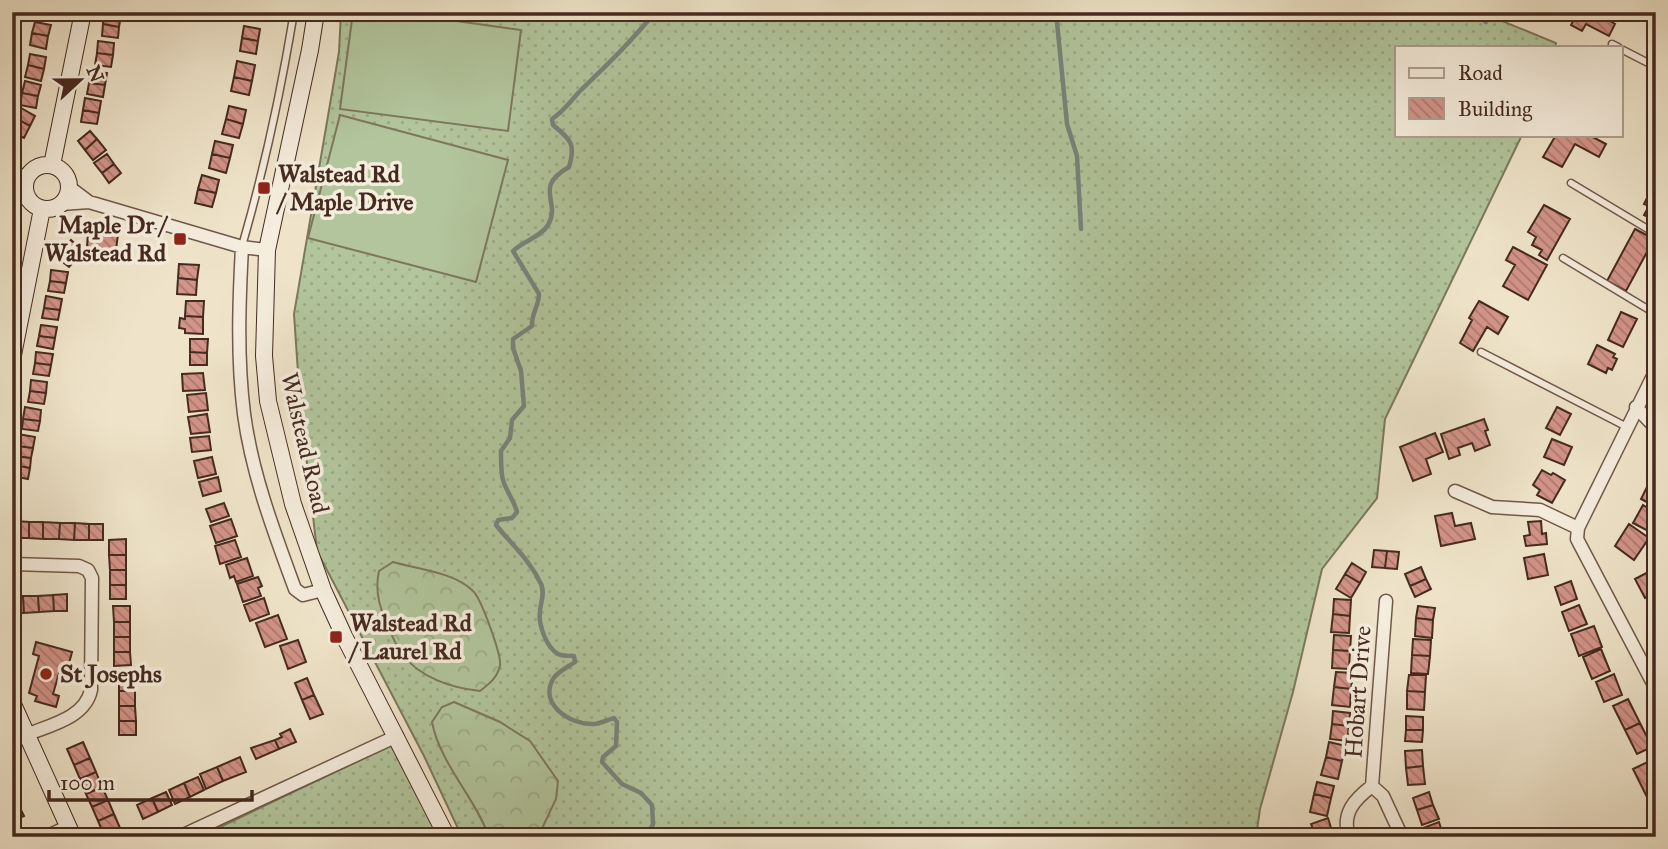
<svg xmlns="http://www.w3.org/2000/svg" width="1668" height="849" font-family="'IM FELL Great Primer',serif">
	<style>
		.grass { fill: url(#grass-dots); stroke: #7c785e; stroke-width: 2 }
		.forest { fill: url(#forest-crowns); stroke: #7c785e; stroke-width: 2 }
		.pitch { fill: #b2c59c; stroke: #7c785e; stroke-width: 2 }
		.lines { fill: none; stroke-linecap: round; stroke-linejoin: round }
		.stream { stroke: #78837c; stroke-width: 4.5 }
		.building { fill: url(#building-back-hatch); stroke: #452a1f; stroke-width: 2 }
		.lane-casing { stroke: #70584a; stroke-width: 9 }
		.street-casing { stroke: #70584a; stroke-width: 15 }
		.secondary-casing { stroke: #452a1f; stroke-width: 18 }
		.lane { stroke: #f5eddd; stroke-width: 6 }
		.street { stroke: #f5eddd; stroke-width: 12 }
		.secondary { stroke: #f5eddd; stroke-width: 16 }
		.poi-dot { fill: #8f2418; stroke: #f5eddd; stroke-width: 2.5 }
		.labels { text-anchor: middle; stroke-width: 7; stroke-linejoin: round; paint-order: stroke }
		.poi-label { font-size: 24px; font-weight: bold; fill: #452a1f; stroke: #f5eddd; text-anchor: start }
		.street-label { font-size: 24px; fill: #452a1f; stroke: #f5eddd }
	</style>
	<defs>
		<pattern id="grass-dots" width="8" height="8" patternUnits="userSpaceOnUse" patternTransform="scale(1.75)"><rect width="8" height="8" fill="#b2c59c"/><path d="M2 2h.1M6 6h.1" fill="none" stroke="#9aa986" stroke-width="1.8" stroke-linecap="round"/></pattern>
		<pattern id="forest-crowns" width="20" height="18" patternUnits="userSpaceOnUse" patternTransform="scale(1.75)"><rect width="20" height="18" fill="#b2c59c"/><path d="M2 6a3 3 0 1 1 6 0M12 15a3 3 0 1 1 6 0" fill="none" stroke="#9aa986"/></pattern>
		<pattern id="building-back-hatch" width="6" height="6" patternUnits="userSpaceOnUse" patternTransform="scale(1.75)"><rect width="6" height="6" fill="#d39489"/><path d="M-1 5l2 2M0 0l6 6M5-1l2 2" fill="none" stroke="#ad796f"/></pattern>
	</defs>
	<rect width="100%" height="100%" fill="#efe4ca"/>
	<filter id="stains"><feTurbulence type="fractalNoise" baseFrequency=".00286" numOctaves="4"/><feColorMatrix values="0 0 0 0 .2 0 0 0 0 .09 0 0 0 0 .02 0 0 0 .5 -.17"/></filter>
	<radialGradient id="worn" r=".72"><stop offset=".6" stop-color="#630" stop-opacity="0"/><stop offset="1" stop-color="#630" stop-opacity=".3"/></radialGradient>
	<path class="grass" d="M341,12h1139l76,31 -1,4h-158v88h125l-137,284 -8,79 -55,71 -29,123 -33,117 -4,28h-794l-38,-81 -107,-205 -17,-149 -6,-88 45,-262z
		M396,743l45,94h-242z"/>
	<path class="forest" d="M393,562c24,7 61,10 80,29 8,7 29,65 27,75 -3,12 -11,18 -20,25 -28,-3 -60,-13 -78,-37 -7,-9 -12,-24 -17,-35 -7,-16 -10,-31 -6,-48z
		M454,702l46,20 30,19 28,40 -2,18 -18,38h-49c-14,-40 -49,-73 -57,-115l10,-15z"/>
	<path class="pitch" d="M353,12h39l129,18 -13,101 -168,-22z
		M340,115l168,45 -32,122 -168,-44z"/>
	<g class="lines">
		<path class="stream" d="M1056,12l11,112 10,32 4,73
			M1473,12l13,10
			M647,837l6,-13 -1,-19 -11,-12 -19,-9 -20,-22 1,-5 13,-11 1,-24 -3,-4c-7,2 -15,6 -22,6 -23,0 -53,-20 -39,-45 4,-7 15,-12 22,-17l-1,-6c-5,0 -12,0 -16,-2 -12,-7 -20,-30 -18,-43 1,-10 5,-18 1,-27 -11,-24 -29,-39 -45,-59l2,-5 14,-2 5,-6c-3,-12 -11,-21 -14,-32 -2,-7 -2,-21 -2,-29l9,-13 2,-18 12,-14 -3,-35 -8,-23v-9l19,-13c-1,-12 7,-20 7,-32l-26,-43c10,-10 28,-14 35,-26 14,-24 -16,-37 21,-58 7,-23 2,-27 -16,-42l-1,-6c12,-8 18,-17 27,-27 27,-26 53,-51 76,-80"/>
	</g>
	<path class="building" d="M105,12l16,3 -2,12 -16,-3z
		M1578,12h30l-3,6 10,6 -6,12 -23,-12 -4,7 -11,-6z
		M35,22l16,3 -3,11 -16,-3z
		M103,24l16,3 -1,11 -16,-2z
		M244,26l16,3 -2,12 -16,-3z
		M32,33l16,3 -2,13 -16,-4z
		M242,38l16,3 -2,13 -16,-3z
		M98,41l16,2 -1,12 -16,-2z
		M97,53l16,2 -2,12 -16,-2z
		M30,54l16,3 -2,12 -16,-4z
		M237,61l18,4 -3,16 -18,-4z
		M28,65l16,4 -3,12 -16,-4z
		M91,71l16,2 -2,12 -16,-2z
		M234,77l18,4 -3,14 -18,-4z
		M25,81l16,4 -3,11 -16,-3z
		M89,83l16,2 -2,12 -16,-3z
		M22,93l16,3 -2,12 -16,-3z
		M85,98l16,3 -2,12 -16,-3z
		M229,106l17,4 -3,14 -17,-5z
		M21,108l14,8 -5,10 -14,-8z
		M83,110l16,3 -2,11 -16,-2z
		M16,118l14,8 -6,12 -12,-6z
		M226,119l17,5 -4,14 -17,-4z
		M90,131l7,8 -12,11 -7,-9z
		M1556,135h33l17,9 -7,13 -24,-13 -13,23 -19,-10z
		M97,139l9,11 -13,10 -8,-10z
		M215,141l18,4 -3,13 -18,-4z
		M107,154l7,10 -12,9 -8,-10z
		M212,154l18,4 -4,15 -17,-5z
		M114,164l7,9 -12,10 -7,-10z
		M202,175l17,5 -3,13 -18,-4z
		M1656,180v41l-12,-6 5,-9 -5,-2z
		M198,189l18,4 -4,14 -17,-4z
		M1544,205l26,14 -23,41 -8,-5 3,-5 -10,-5 4,-8 -8,-5z
		M1635,229l19,10 -28,52 -19,-10z
		M88,232l30,2 -2,16 -29,-3z
		M71,240l12,11 -7,8 -13,-10z
		M1513,247l34,18 -19,35 -25,-14 12,-21 -9,-5z
		M63,249l13,10 -7,8 -13,-10z
		M179,264l20,1 -2,15 -19,-2z
		M51,270l17,2 -2,11 -16,-2z
		M178,278l19,2 -1,15 -19,-1z
		M50,281l16,2 -2,10 -16,-2z
		M46,296l16,3 -2,11 -16,-2z
		M186,301h18l-1,16 -18,-1z
		M1479,301l29,16 -10,17 -11,-7 -14,24 -13,-8 12,-23 -3,-2z
		M44,308l16,2 -2,10 -16,-2z
		M1621,312l16,7 -14,28 -15,-7z
		M185,316l18,1v17l-18,-1v-4l-6,-1 1,-10 5,1z
		M41,325l16,2 -2,11 -16,-2z
		M39,336l16,2 -2,11 -16,-3z
		M190,339h18l-1,14 -17,-1z
		M1597,345l18,9 -2,3 4,2 -5,11 -4,-2 -2,5 -18,-9z
		M36,352l17,2 -2,11 -16,-2z
		M190,352l17,1v12h-17z
		M35,363l16,2 -2,11 -16,-2z
		M203,373l2,17 -22,1 -1,-17z
		M31,380l16,2 -1,11 -16,-2z
		M30,391l16,2 -2,11 -16,-2z
		M206,393l2,17 -19,2 -2,-17z
		M25,407l16,3 -1,11 -17,-2z
		M1557,407l14,7 -11,21 -14,-7z
		M207,414l3,18 -19,2 -3,-17z
		M23,419l17,2 -2,10 -16,-2z
		M1484,419l4,11 -3,1 5,14 -15,6 -3,-8 -14,5 2,7 -11,4 -8,-25z
		M1435,433l8,19 -17,7 5,15 -18,7 -13,-34z
		M18,434l17,3 -2,11 -16,-2z
		M209,436l2,14 -19,2 -2,-14z
		M1552,439l20,8 -8,18 -20,-8z
		M17,446l16,2 -2,10 -16,-2z
		M15,456l16,2 -1,10 -16,-3z
		M212,457l4,17 -18,4 -4,-17z
		M14,465l16,3 -2,11 -16,-3z
		M1542,470l9,5 2,-2 12,7 -13,23 -15,-8 3,-5 -7,-5z
		M218,477l3,14 -18,5 -4,-14z
		M1649,483l7,4v20l-15,-8z
		M224,503l5,13 -18,6 -5,-13z
		M1643,505l13,8v14l-4,6 -19,-10z
		M1452,513l3,13 16,-3 4,16 -34,7 -6,-30z
		M231,519l6,17 -21,7 -6,-17z
		M15,521l14,1v16h-15z
		M1541,521l1,13 4,-1 1,11 -21,2 -2,-10 6,-1 -2,-13z
		M29,522h14v17l-14,-1z
		M43,522l17,1 -1,16h-16z
		M60,523h15l-1,17 -15,-1z
		M75,523l14,1v16h-15z
		M89,524h14v16h-14z
		M1629,524l20,14 -15,22 -19,-14z
		M126,539v16h-17v-15z
		M235,540l6,17 -21,7 -5,-18z
		M1374,550l13,1 -2,17 -13,-1z
		M1387,551l12,1 -2,17 -12,-1z
		M1544,554l4,21 -20,4 -4,-21z
		M109,555h17v15h-16z
		M247,558l6,18 -17,6 -2,-6 -4,2 -4,-13z
		M1352,563l14,9 -6,11 -15,-9z
		M1421,567l5,12 -16,7 -5,-12z
		M110,570h16v15h-16z
		M1652,570l4,6v17l-11,5 -10,-19z
		M1345,574l15,9 -9,15 -15,-9z
		M258,577l4,9 -4,2 3,8 -18,6 -6,-18z
		M1426,579l5,10 -16,8 -5,-11z
		M1571,581l6,18 -16,6 -6,-18z
		M110,585h16v14h-16z
		M67,594v17h-13l-1,-16z
		M53,595l1,16 -15,1 -1,-16z
		M23,596h15l1,16 -15,1z
		M23,596l1,17h-12v-16z
		M264,598l5,16 -19,7 -6,-16z
		M1334,599l17,1 -1,16 -17,-2z
		M1579,605l8,19 -18,7 -7,-19z
		M113,606h17v16h-16z
		M1418,606l17,2 -2,12 -17,-2z
		M1333,614l17,2 -1,17 -18,-1z
		M278,615l9,24 -22,8 -9,-24z
		M1416,618l17,2 -1,18 -17,-2z
		M114,622h16v15h-16z
		M1594,626l8,21 -23,9 -8,-22z
		M1334,635l17,1 -1,15 -17,-1z
		M114,637h16v15h-16z
		M1413,639l18,1 -1,16 -18,-1z
		M298,640l8,22 -18,7 -8,-23z
		M36,642l36,10 -6,23 -7,-2 -6,21 6,2 -3,11 -21,-6 2,-5 -8,-3 10,-37 -6,-2z
		M1601,649l9,22 -18,8 -9,-22z
		M1333,650l17,1 -1,18 -17,-1z
		M114,652h16l1,13 -17,1z
		M1412,655l18,1 -2,18 -17,-1z
		M1336,672l17,1 -2,16 -17,-2z
		M1614,674l8,21 -18,7 -8,-20z
		M119,675h16v16h-16z
		M1409,675h17l-1,17 -18,-1z
		M307,678l7,17 -12,5 -7,-17z
		M1334,687l17,2 -1,18 -18,-2z
		M119,691h16v15h-16z
		M1407,691l18,1 -1,18 -17,-1z
		M314,695l9,19 -13,5 -8,-19z
		M1628,699l12,24 -15,7 -12,-24z
		M119,706h16l1,15h-17z
		M1333,711l17,2 -1,13 -17,-2z
		M1406,716l17,1v13h-17z
		M119,721h17v14h-17z
		M1640,723l12,24 -15,7 -12,-24z
		M1332,724l17,2 -2,15 -17,-2z
		M290,729l6,13 -17,7 -4,-9 7,-3 -2,-3z
		M1406,730h17l-1,12 -17,-1z
		M275,740l4,9 -23,10 -5,-11z
		M83,742l7,16 -16,7 -7,-16z
		M1329,742l17,4 -4,15 -16,-4z
		M1422,750l1,16 -17,2 -1,-17z
		M240,757l6,15 -23,9 -6,-14z
		M1326,757l16,4 -4,18 -17,-4z
		M90,758l6,14 -16,7 -6,-14z
		M1656,758v34l-9,5 -14,-28z
		M1423,766l2,18 -17,1 -2,-17z
		M217,767l6,14 -17,8 -6,-15z
		M96,772l6,15 -16,7 -6,-15z
		M198,777l6,13 -14,7 -6,-14z
		M1317,782l17,4 -3,12 -17,-4z
		M184,783l6,14 -15,7 -6,-14z
		M102,787l6,13 -16,7 -6,-13z
		M166,792l6,13 -14,7 -6,-14z
		M1429,792l4,13 -16,5 -4,-12z
		M1314,794l17,4 -4,18 -17,-4z
		M152,798l6,14 -15,7 -6,-14z
		M108,800l6,14 -16,7 -6,-14z
		M18,804l6,12 -12,5v-15z
		M1433,805l6,14 -17,6 -5,-15z
		M114,814l6,14 -16,7 -6,-14z
		M1328,818l4,13 -16,5 -5,-12z
		M1439,822l4,13 -17,2 -3,-9z"/>
	<g class="lines">
		<g class="lane-casing">
			<path id="lane" d="M1612,44l6,3
				M1621,49l35,18
				M1571,183l85,51
				M242,246c22,-76 39,-155 52,-234
				M1563,258l93,56
				M1481,352l146,75"/>
		</g>
		<g class="street-casing">
			<path id="street" d="M12,179l14,13
				M15,180l18,-9
				M69,187l20,15 153,45 25,3
				M61,204l28,-2
				M242,247c-3,56 -5,111 2,167 8,60 30,118 51,175l8,6 20,-5
				M1656,370l-78,158 -1,11 79,150
				M1636,407l20,21
				M1455,491l37,16 48,3 38,18
				M12,564l67,2 9,4 4,8 -1,112c-6,28 -41,35 -65,45
				M1372,786l11,10 19,41
				M46,837l23,-11
				M179,837l218,-101
				M1349,837c-8,-24 6,-38 23,-51l14,-185"/>
		</g>
		<g class="secondary-casing">
			<path id="secondary" d="M316,12l-6,38 -43,200 -3,106 4,45 25,103 30,86 22,48 102,199
				M52,165l31,-153
				M25 187a22 22 0 1 1 44 0a22 22 0 1 1-44 0Z
				M12,360l30,-151
				M12,702l61,135"/>
		</g>
		<use href="#lane" class="lane"/>
		<use href="#street" class="street"/>
		<use href="#secondary" class="secondary"/>
	</g>
	<g class="poi-dot">
		<rect x="257" y="181" width="14" height="14" rx="3.5"/>
		<rect x="173" y="232" width="14" height="14" rx="3.5"/>
		<rect x="329" y="630" width="14" height="14" rx="3.5"/>
		<circle cx="46" cy="674" r="7"/>
	</g>
	<g class="labels">
		<g class="poi-label">
			<text x="278" y="182">Walstead Rd<tspan x="278" dy="28">/ Maple Drive</tspan></text>
			<text x="166" y="233" text-anchor="end">Maple Dr /<tspan x="166" dy="28">Walstead Rd</tspan></text>
			<text x="350" y="631">Walstead Rd<tspan x="350" dy="28">/ Laurel Rd</tspan></text>
			<text x="60" y="682">St Josephs</text>
		</g>
		<g class="street-label">
			<text transform="translate(305 443) rotate(77)" y="8">Walstead Road</text>
			<text transform="translate(1358 692) rotate(-86)" y="8">Hobart Drive</text>
		</g>
	</g>
	<rect width="1668" height="849" fill="none" stroke="#efe4ca" stroke-width="42"/>
	<rect x="14" y="14" width="1640" height="821" fill="none" stroke="#452a1f" stroke-width="3.5"/>
	<rect x="21" y="21" width="1626" height="807" fill="none" stroke="#452a1f" stroke-width="2"/>
	<rect x="1395" y="46" width="228" height="91" fill="#f5eddd" stroke="#af9f91" stroke-width="2"/>
	<rect x="1409" y="68" width="35" height="10" fill="#f5eddd" stroke="#af9f91" stroke-width="2"/>
	<text x="1458" y="80" font-size="21" fill="#452a1f">Road</text>
	<rect x="1409" y="98" width="35" height="21" fill="url(#building-back-hatch)" stroke="#af9f91" stroke-width="2"/>
	<text x="1458" y="116" font-size="21" fill="#452a1f">Building</text>
	<g transform="translate(80 80) rotate(68)" stroke="#f5eddd" stroke-width="5" paint-order="stroke">
	<path d="M0-5L12 26L0 18L-12 26Z" fill="#452a1f"/>
	<text y="-10" font-size="19" font-weight="bold" text-anchor="middle" fill="#452a1f">N</text>
	</g>
	<path d="M49 790v10h203v-10" fill="none" stroke="#452a1f" stroke-width="3.5"/>
	<text x="60" y="790" font-size="21" fill="#452a1f" stroke="#f5eddd" stroke-width="5" paint-order="stroke">100 m</text>
	<rect width="100%" height="100%" filter="url(#stains)"/>
	<rect width="100%" height="100%" fill="url(#worn)"/>
</svg>
